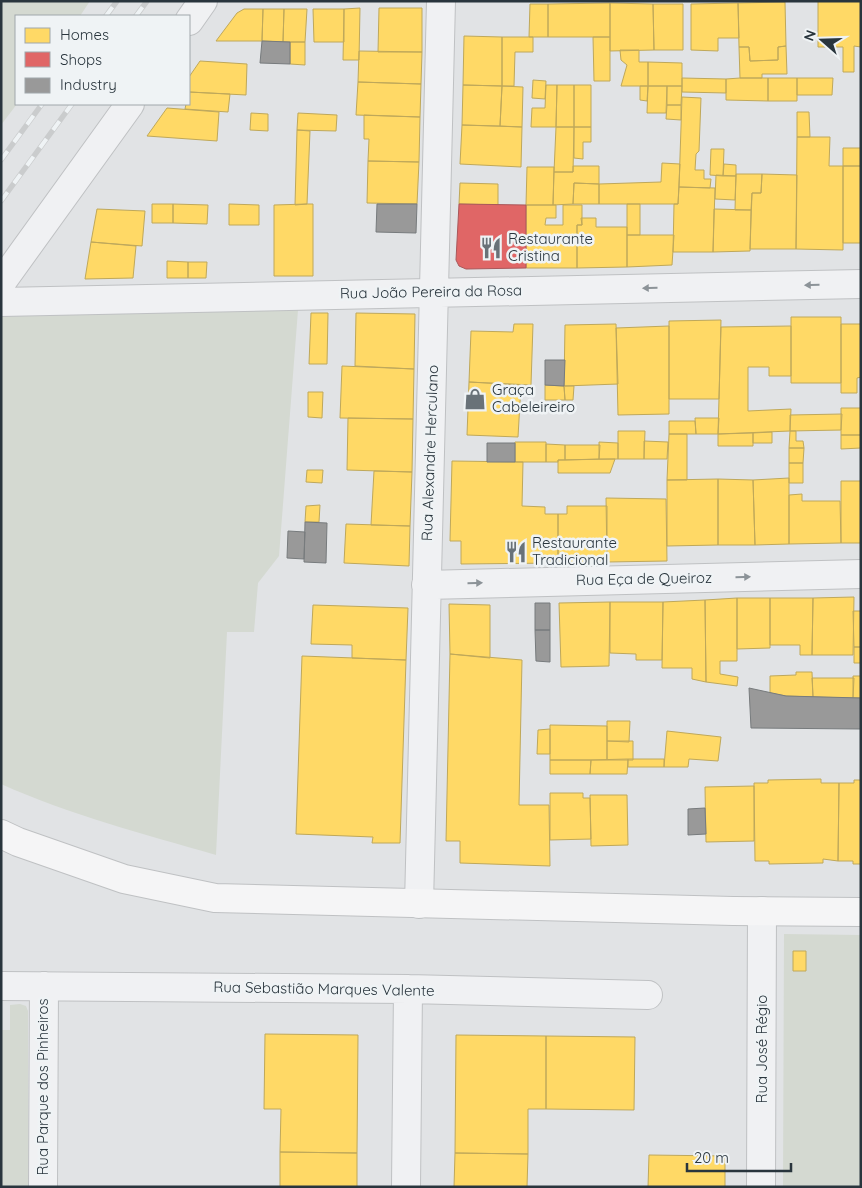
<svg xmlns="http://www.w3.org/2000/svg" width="862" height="1188" font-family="Quicksand,sans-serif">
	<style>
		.green { fill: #d4d9d1 }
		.homes { fill: #ffd966; stroke: #bfa85a }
		.shops { fill: #e06666; stroke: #a9575a }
		.industry { fill: #999; stroke: #777b7d }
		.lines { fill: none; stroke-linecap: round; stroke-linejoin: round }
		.street-casing { stroke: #bfc1c3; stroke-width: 30 }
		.secondary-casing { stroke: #bfc1c3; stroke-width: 30 }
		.street { stroke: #f0f1f3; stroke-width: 28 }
		.secondary { stroke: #f5f5f6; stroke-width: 28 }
		.rail-casing { stroke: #cacccd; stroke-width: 5.5 }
		.rail { stroke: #eff3f5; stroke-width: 4; stroke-dasharray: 11; stroke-linecap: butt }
		.oneway { fill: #8c9398 }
		.labels { text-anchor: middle; stroke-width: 5; stroke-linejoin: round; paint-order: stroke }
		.poi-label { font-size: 15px; fill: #29353d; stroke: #eff3f5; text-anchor: start }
		.street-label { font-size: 15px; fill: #29353d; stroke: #eff3f5 }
	</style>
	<rect width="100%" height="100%" fill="#e1e3e5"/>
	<path class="green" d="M1,1h89l-10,15h-64l1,88 -16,21z
		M298,310l-19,246 -21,27 -4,49h-27l-11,223c-72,-21 -146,-40 -215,-71v-473z
		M784,934l77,1v252h-78z
		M20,1004l6,2 2,5v176h-27v-157h9v-25z"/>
	<path class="homes" d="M818,1h43v46l-7,-1v26h-11v-25h-25z
		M785,2l1,44 -8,1v13l-28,1 -1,-14h-10l-1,-44z
		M610,3v34h-62v-33z
		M610,3l43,1 1,46 -44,1z
		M738,3l1,35h-21v13l-27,-1v-46z
		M530,4h18v33h-19z
		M653,4h30v46h-29z
		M360,8l-1,52h-16l1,-51z
		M379,8h43v44h-44z
		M244,9h19l-1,32h-46l21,-28z
		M263,9h21l-1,33 -21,-1z
		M284,9h23l-2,33h-22z
		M313,9h31v33h-30z
		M464,36l38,1v49l-39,-1z
		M502,37h31v15h-18l-1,34h-12z
		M593,37h17v44h-16z
		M290,42h15v23l-15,-1z
		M786,46l1,28h-25v4h-22l-1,-31h10l1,14 28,-1v-13z
		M620,50h19v12h9v24h-27l6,-21 -6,-5z
		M359,51l63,1 -1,32 -63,-2z
		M200,61l47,3 -1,31 -57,-3v-15z
		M648,62l34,1v23h-34z
		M682,78l44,1v14l-44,-1z
		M740,78h28v23l-42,-1v-21z
		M768,78h29v23h-29z
		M797,78h36l-1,17h-35z
		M533,80l13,1 -1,18 -13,-1z
		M358,82l63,2 -1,33 -64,-2z
		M463,85l39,1 -2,40 -38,-1z
		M546,85h11l-1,42h-25l1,-19h13z
		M557,85h17v42h-18z
		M574,85h17v42h-17z
		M502,86l21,1 -1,40 -22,-1z
		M640,86h8l-1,15 -7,-1z
		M648,86h19l-1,27h-19z
		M667,86h15l-1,19h-14z
		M189,92l41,2 -2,18 -43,-3 1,-5h3z
		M682,97l19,1 -2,53 -3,3 -1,16h9v9h7l-1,9 -31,-1z
		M667,105h14v15l-15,-1z
		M167,108l52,4 -2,29 -70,-5z
		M797,112h12l1,25h-13z
		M251,113l17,1v17l-18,-1z
		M298,113l39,2 -1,16 -39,-1z
		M364,115l56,2 -1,45 -51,-1 1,-22h-5z
		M462,125l60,2 -1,40 -61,-3z
		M556,127h18l-1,45h-19z
		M574,127h17v15h-8v17l-9,-1z
		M297,130l13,1 -3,73 -12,1z
		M797,137h33l-1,29h14v84l-47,-1z
		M843,148h18v18h-18z
		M711,149h13l-1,27 -13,-1z
		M368,161l51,1 -2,42 -50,-1z
		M662,163l18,1 -2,40h-79v-20l62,-2z
		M724,164l12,1v11h-13z
		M573,166h26v18l-25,-1 -1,21 -20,1 1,-33h19z
		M843,166h18v77h-18z
		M527,167h27l-1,38h-27z
		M736,174h26l-1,19h-9l-1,17h-16z
		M762,174l35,1 -1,74h-46l2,-56h9z
		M716,175l20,1 -1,24 -20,-1z
		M460,183l38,1v21l-39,-1z
		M574,183l25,1v20h-26z
		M679,187l36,1 -2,64h-40l1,-48h4z
		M152,204h21v19h-21z
		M173,204l35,1 -1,19 -34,-1z
		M229,204l30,1v20h-30z
		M307,204h6v72h-39v-71z
		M627,204h13v31h-13z
		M526,205h30v13h-10l-1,7h18v-20h19v20h-5v11h-51z
		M97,209l48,2 -3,35 -51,-4z
		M714,209l37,1 -1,41 -37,1z
		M581,218h15v9h31v40l-50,1v-43h5z
		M627,235h47l-2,30 -45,2z
		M526,236h51v32h-51z
		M91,242l45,4 -3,32 -48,1z
		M167,261l21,1v16h-21z
		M188,262h19l-1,16h-18z
		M311,313h17l-1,51h-18z
		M356,313l59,1 -1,55 -59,-3z
		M791,317h50v66h-50z
		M721,320l-2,79h-50v-78z
		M514,324h19l-2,61 -62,-3 2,-51 42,1z
		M616,324l2,60 -54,2 1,-61z
		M841,324h20v53l-4,1v15h-16z
		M669,326v88l-51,1 -2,-87z
		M791,326v50h-22v-9h-21v44l43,-2 -1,22 -72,3 3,-107z
		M342,366l72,3 -1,50 -73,-1z
		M469,382l52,3 -3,52 -51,-2z
		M545,385l19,1 1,14h-20z
		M564,386h10l-1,14h-8z
		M308,392h15l-1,26 -14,-1z
		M841,408h20v27h-20z
		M842,414l-1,16 -51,1v-16z
		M348,418l65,1 -1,53 -65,-2z
		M695,418h24l-1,16h-22z
		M669,421h26l1,13h-27z
		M618,431h27l-1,28h-26z
		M790,431h6v10h7l1,7h-15z
		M772,432v11h-19v-10z
		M753,433v13h-35v-12z
		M669,434h18v46h-20z
		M841,435h20v13l-20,1z
		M644,441l24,1 -1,17h-23z
		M515,442h31v20h-31z
		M599,442l19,1v16h-19z
		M546,444l19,1v15h-7v2h-12z
		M565,445h35l-1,14 -34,1z
		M789,448h15l-1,15h-14z
		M615,459l-5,14h-52v-13z
		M452,461l71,1 -1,44 23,1v7h13v49l-97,1v-23h-11z
		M789,463h14v20h-14z
		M307,470h16l-1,13 -16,-1z
		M374,471l38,1 -2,54 -39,-1z
		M789,478v66l-34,1 -2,-65z
		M718,479v66l-51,1v-66z
		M718,479l35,1 2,65h-37z
		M841,481h20v62h-20z
		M802,494v7h38l1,42 -52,1v-49z
		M606,498l60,1 1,62 -60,1z
		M320,505l-1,17h-14l1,-16z
		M567,506h40v56l-49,1v-49h9z
		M346,524l64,2 -1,40 -65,-3z
		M854,597l-1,58h-41l1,-57z
		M737,598h33v50l-33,1z
		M737,598v63h-17v13l18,3 -1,9 -31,-4 -1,-82z
		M770,598h43l-1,57h-12v-10h-30z
		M705,600l1,82 -14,-3v-11h-30l1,-66z
		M610,602l-1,64 -48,1 -2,-64z
		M610,602h53l-1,58h-26v-6l-26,-1z
		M449,604l41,1v53l-40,-4z
		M313,605l95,3 -2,52 -54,-2v-13l-41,-1z
		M853,611h8v36h-7z
		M854,647h7v16h-7z
		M450,654l72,6 -3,145h30l1,61 -90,-3v-22h-14z
		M302,656l104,4 -6,183h-28l1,-6 -77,-3z
		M796,672h16l1,25 -27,-1 -16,-3v-17l26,-1z
		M853,676h8v22h-8z
		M812,678h42l-1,20 -40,-1z
		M607,721h23l-1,21 -22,-1z
		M550,725l57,1v34h-57z
		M550,729v25h-13l1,-24z
		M667,731l54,6 -3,24 -29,-2 -1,8h-24z
		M607,741h26v19h-26z
		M628,759l-1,15h-37l1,-14z
		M628,759h36v8h-36z
		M550,760h41l-1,14h-40z
		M821,779v4h18l-1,78 -15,-2v4l-54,1v-3h-14l-1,-78h14v-3z
		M854,780h7v84h-8v-3h-15l1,-78h15z
		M754,786v55l-48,1 -1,-55z
		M550,793h33v5h7l1,41 -41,1z
		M590,795h37l1,50 -37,1z
		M793,951h13v20h-13z
		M265,1034l93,1 -1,118 -77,-1 1,-43h-17z
		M456,1035l90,1v73h-18v45l-73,-1z
		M546,1036l89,1 -1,73 -88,-1z
		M280,1152l77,1v34h-77z
		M455,1153l73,1 -1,33h-73z
		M649,1155l76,1v31h-77z"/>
	<path class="shops" d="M459,204l67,1v63l-60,1 -7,-3 -3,-6z"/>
	<path class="industry" d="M262,41l28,1v22l-30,-1z
		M377,204h40l-1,29 -40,-1z
		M545,360h20l-1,26 -19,-1z
		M487,443h28v19h-28z
		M305,522l22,1 -1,40 -22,-1z
		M288,531l17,1 -1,27 -17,-1z
		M535,603h15v27h-15z
		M535,630h15v32l-14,-1z
		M749,688l37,8 75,2v31l-110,-1z
		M705,808l1,26 -18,1v-26z"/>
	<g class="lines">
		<g class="street-casing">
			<path id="street" d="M189,21l14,-20
				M1,283l129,-179
				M1,302l860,-18
				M426,585l435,-11
				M419,904l22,-903
				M1,986l407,3 240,6
				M43,1187l1,-201
				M406,1187l2,-198
				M761,1187l1,-276"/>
		</g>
		<g class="secondary-casing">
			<path id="secondary" d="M1,834l17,8 106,37 91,19 518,13 128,1"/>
		</g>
		<use href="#street" class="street"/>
		<use href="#secondary" class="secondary"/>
		<g class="rail-casing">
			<path id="rail" d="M106,16l11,-15
				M136,16l11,-15
				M1,160l41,-56
				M1,201l71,-97"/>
		</g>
		<use href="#rail" class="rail"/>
	</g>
	<defs><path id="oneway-solid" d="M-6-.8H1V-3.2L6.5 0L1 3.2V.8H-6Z" transform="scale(1.25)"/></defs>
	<g class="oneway">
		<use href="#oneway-solid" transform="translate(812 285) rotate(179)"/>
		<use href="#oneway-solid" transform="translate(650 288) rotate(179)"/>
		<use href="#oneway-solid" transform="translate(743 577) rotate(-1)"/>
		<use href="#oneway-solid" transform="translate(475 583) rotate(-1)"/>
	</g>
	<defs>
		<g id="restaurant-bare" transform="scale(1.725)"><path d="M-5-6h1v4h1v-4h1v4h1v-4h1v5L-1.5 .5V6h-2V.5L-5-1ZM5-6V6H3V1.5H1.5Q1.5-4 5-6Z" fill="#697278" stroke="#eff3f5" stroke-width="2.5" paint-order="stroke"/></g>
		<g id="shop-bare" transform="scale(1.725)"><path d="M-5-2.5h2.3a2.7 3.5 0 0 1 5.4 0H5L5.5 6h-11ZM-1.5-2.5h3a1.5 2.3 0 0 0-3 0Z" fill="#697278" stroke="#eff3f5" stroke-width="2.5" paint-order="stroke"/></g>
	</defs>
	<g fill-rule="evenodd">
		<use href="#restaurant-bare" x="491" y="248"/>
		<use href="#shop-bare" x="475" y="399"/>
		<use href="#restaurant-bare" x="516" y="552"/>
	</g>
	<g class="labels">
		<g class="poi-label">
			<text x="508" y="244">Restaurante<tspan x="508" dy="17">Cristina</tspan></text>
			<text x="492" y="395">Graça<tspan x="492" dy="17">Cabeleireiro</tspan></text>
			<text x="532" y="548">Restaurante<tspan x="532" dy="17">Tradicional</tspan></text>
		</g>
		<g class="street-label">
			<text transform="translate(431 292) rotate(-1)" y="5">Rua João Pereira da Rosa</text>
			<text transform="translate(430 453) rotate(-88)" y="5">Rua Alexandre Herculano</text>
			<text transform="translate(644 579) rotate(-1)" y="5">Rua Eça de Queiroz</text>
			<text transform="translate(324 989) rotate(1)" y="5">Rua Sebastião Marques Valente</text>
			<text transform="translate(762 1049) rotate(-90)" y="5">Rua José Régio</text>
			<text transform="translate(43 1087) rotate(-90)" y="5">Rua Parque dos Pinheiros</text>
		</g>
	</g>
	<rect width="862" height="1188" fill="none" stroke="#29353d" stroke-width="5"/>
	<rect x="15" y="15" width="175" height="90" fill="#eff3f5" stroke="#a0a7ab"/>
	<rect x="25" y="28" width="25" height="15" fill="#ffd966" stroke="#a0a7ab"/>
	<text x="60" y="40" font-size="15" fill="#29353d">Homes</text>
	<rect x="25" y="52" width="25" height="15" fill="#e06666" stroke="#a0a7ab"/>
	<text x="60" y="65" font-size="15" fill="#29353d">Shops</text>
	<rect x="25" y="78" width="25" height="15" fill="#999999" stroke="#a0a7ab"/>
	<text x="60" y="90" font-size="15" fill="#29353d">Industry</text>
	<g transform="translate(822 40) rotate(290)" stroke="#eff3f5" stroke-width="4" paint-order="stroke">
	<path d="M0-4L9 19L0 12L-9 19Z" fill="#29353d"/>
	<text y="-8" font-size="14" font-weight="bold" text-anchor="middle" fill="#29353d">N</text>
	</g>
	<path d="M687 1163v8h104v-8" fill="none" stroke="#29353d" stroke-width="2.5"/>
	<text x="694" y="1163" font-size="15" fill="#29353d" stroke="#eff3f5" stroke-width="4" paint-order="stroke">20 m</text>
</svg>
